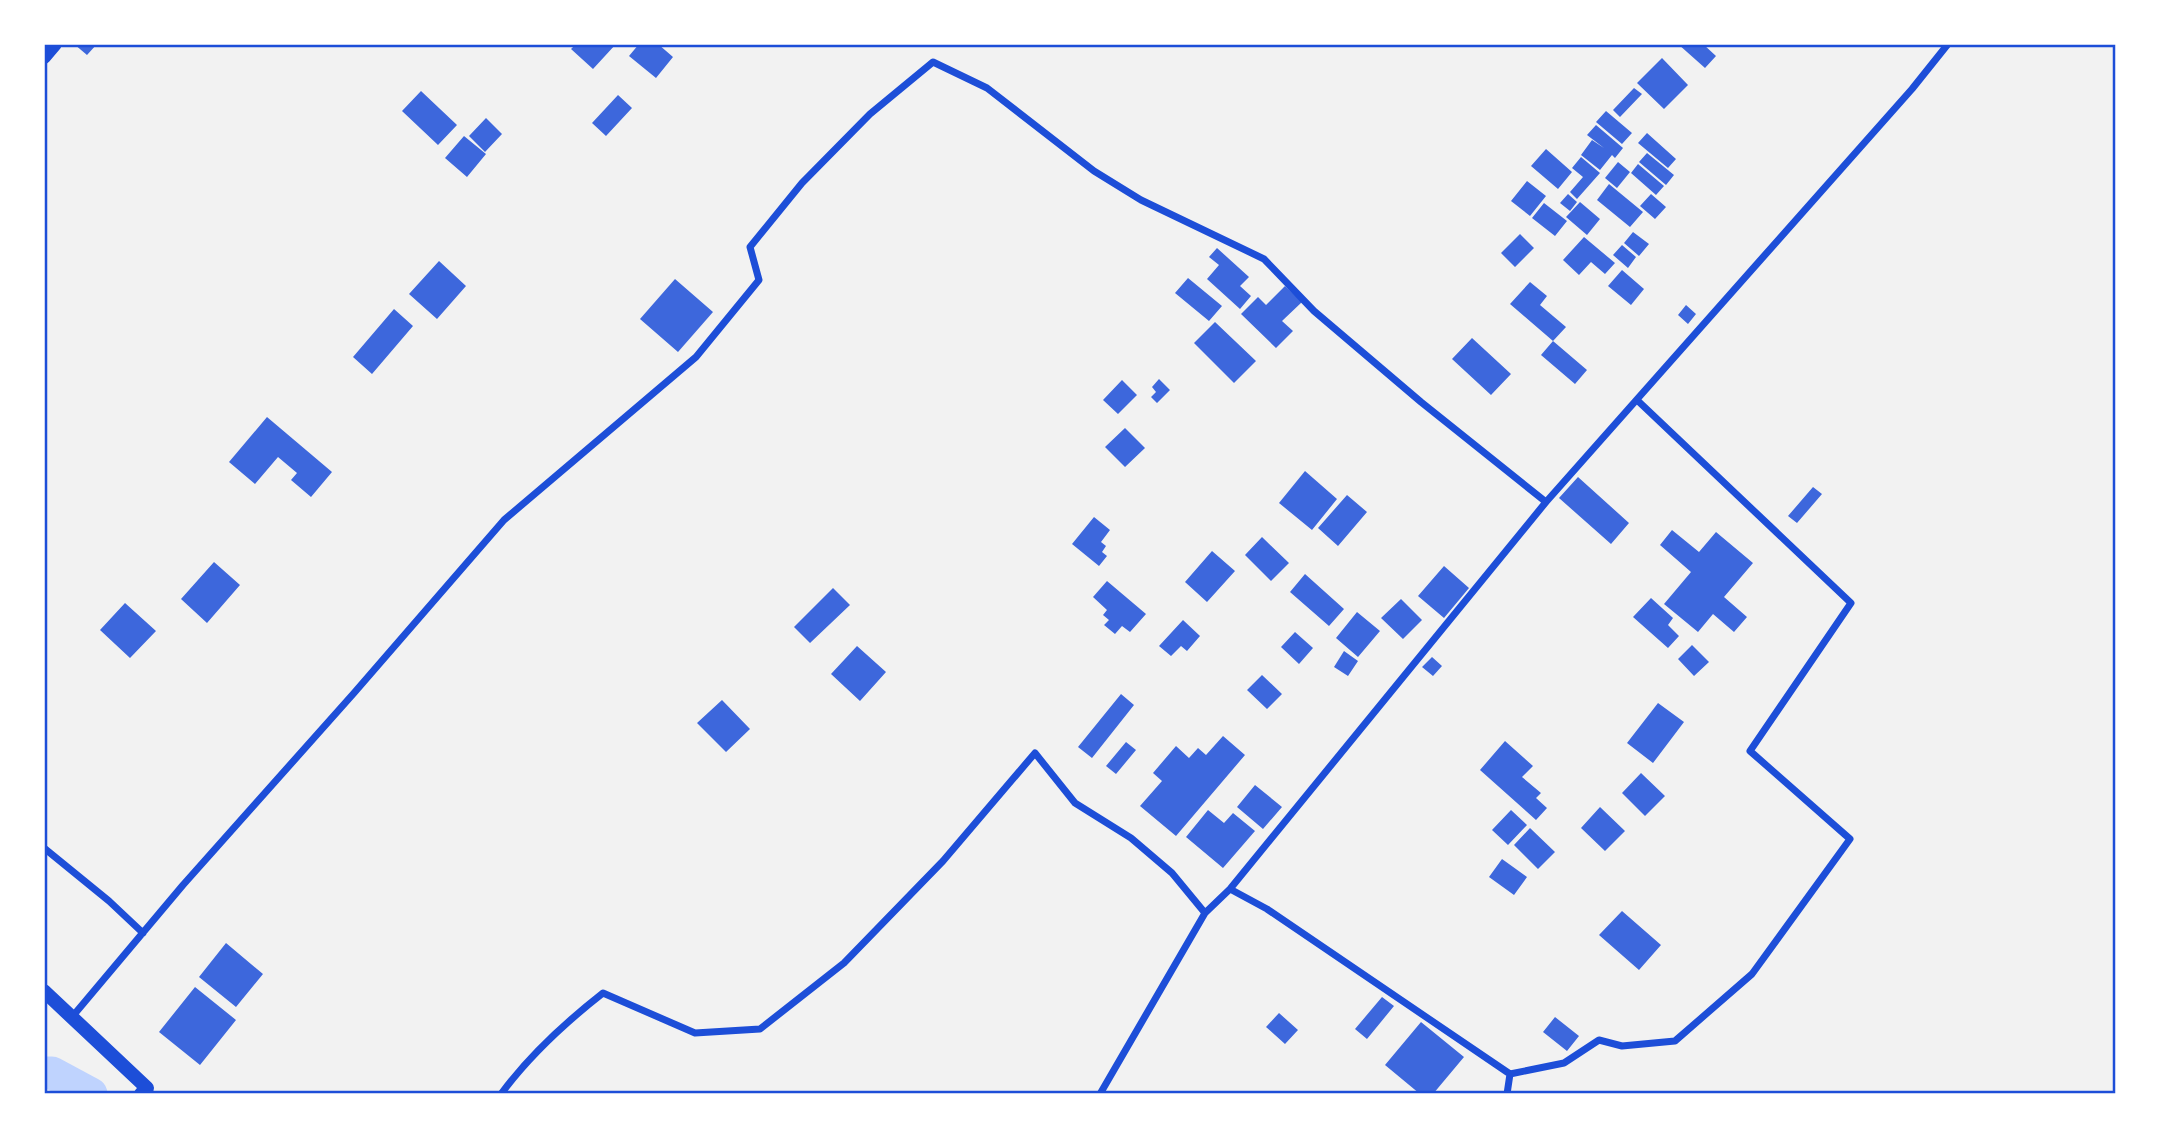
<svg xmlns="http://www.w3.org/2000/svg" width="2160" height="1138" font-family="Spectral,serif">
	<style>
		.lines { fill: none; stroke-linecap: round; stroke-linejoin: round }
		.river { stroke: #bfd3fe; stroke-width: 33 }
		.building { fill: #3d67dc }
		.minor { stroke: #1d4ed8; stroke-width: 7 }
		.secondary { stroke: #1d4ed8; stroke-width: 14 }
		.neatline { fill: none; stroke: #1d4ed8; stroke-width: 2.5 }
	</style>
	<rect width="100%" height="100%" fill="#f2f2f2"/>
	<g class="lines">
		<path class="river" d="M44,1073h8l39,21"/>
	</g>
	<path class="building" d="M74,44h23l-10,11z
		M576,44h40l-23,25 -22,-20z
		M639,44h19l15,13 -17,21 -27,-22z
		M1678,44h25l13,12 -11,12z
		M1662,58l26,27 -24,24 -27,-26z
		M1634,88l8,6 -22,23 -7,-7z
		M421,91l36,34 -19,20 -36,-34z
		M618,95l14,13 -26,28 -14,-13z
		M1606,111l26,22 -10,11 -26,-22z
		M486,118l16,16 -17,18 -16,-16z
		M1596,125l27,23 -8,10 -3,-3 -12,15 -19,-15 11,-15 12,8 -17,-13z
		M1647,133l29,26 -8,9 -30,-25z
		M464,136l22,18 -19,23 -22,-19z
		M1546,149l26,23 -14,17 -27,-23z
		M1647,153l27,22 -8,10 -27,-23z
		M1581,157l19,16 -23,26 -7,-7 13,-15 -11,-9z
		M1618,162l12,10 -13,16 -12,-10z
		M1638,164l26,22 -8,9 -25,-22z
		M1527,181l19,15 -16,20 -19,-15z
		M1609,184l34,28 -13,15 -33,-27z
		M1568,194l9,8 -7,9 -10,-8z
		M1651,194l15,13 -11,12 -15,-13z
		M1580,202l20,17 -13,16 -21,-18z
		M1544,203l23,18 -12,15 -23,-18z
		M1633,232l16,12 -10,12 -15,-13z
		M1520,234l14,14 -19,19 -14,-14z
		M1584,237l31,26 -10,11 -14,-12 -12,13 -16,-15z
		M1622,245l14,12 -8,11 -15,-13z
		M1217,248l32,29 -9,9 11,10 -11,13 -33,-30 12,-14 -10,-8z
		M439,261l27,25 -29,33 -28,-25z
		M1622,270l22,19 -13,16 -23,-19z
		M1188,278l34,28 -13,15 -34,-28z
		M675,279l38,33 -35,40 -38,-33z
		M1530,282l17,14 -7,9 26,22 -13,14 -43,-37z
		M1285,286l17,16 -20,19 11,10 -17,17 -35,-34 17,-17 8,8z
		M1686,305l10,9 -8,10 -10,-9z
		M394,309l19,17 -41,48 -19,-17z
		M1215,322l41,39 -22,22 -40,-40z
		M1472,338l39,36 -20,21 -39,-36z
		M1553,341l34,29 -12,14 -34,-29z
		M1159,379l11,11 -13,13 -6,-6 5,-5 -4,-5z
		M1122,380l15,15 -19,19 -15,-14z
		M267,417l65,55 -21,25 -20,-17 6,-7 -19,-16 -23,27 -26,-22z
		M1125,428l20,20 -20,19 -20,-20z
		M1305,471l32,28 -25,31 -33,-27z
		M1578,477l51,46 -18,21 -52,-46z
		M1813,487l9,7 -25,29 -9,-7z
		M1347,495l20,17 -29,34 -20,-18z
		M1094,517l16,13 -9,12 5,4 -4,6 5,4 -8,10 -27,-22z
		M1672,530l27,22 17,-20 37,31 -29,34 23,20 -13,15 -21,-18 -15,18 -34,-28 27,-32 -31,-27z
		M1262,537l27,26 -18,18 -26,-26z
		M1212,551l23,20 -28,31 -22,-20z
		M214,562l26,23 -33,38 -26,-24z
		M1444,566l25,22 -25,30 -26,-22z
		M1305,574l39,35 -15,17 -39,-34z
		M1107,581l39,33 -16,18 -8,-6 -7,8 -11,-9 5,-5 -6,-5 4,-5 -14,-13z
		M833,588l17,17 -40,38 -16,-16z
		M1651,598l22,20 -5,7 11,11 -11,12 -35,-31z
		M1401,599l21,21 -19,19 -22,-21z
		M125,603l31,28 -26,27 -30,-28z
		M1357,612l23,19 -22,26 -22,-19z
		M1183,620l17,16 -13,15 -6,-5 -10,10 -12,-10z
		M1295,632l18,16 -14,16 -18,-17z
		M1692,645l17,17 -15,14 -16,-17z
		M857,646l29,26 -26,29 -29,-27z
		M1344,651l14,10 -10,15 -14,-9z
		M1432,657l10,9 -9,10 -11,-9z
		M1262,675l20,19 -15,15 -20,-19z
		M1121,694l13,11 -42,53 -14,-11z
		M722,700l28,29 -24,23 -29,-29z
		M1658,703l26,19 -31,41 -26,-20z
		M1223,736l22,19 -69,81 -36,-30 22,-25 -9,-8 23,-27 13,12 9,-10 8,7z
		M1505,741l28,25 -11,11 19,16 -5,5 11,10 -11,12 -56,-50z
		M1126,742l10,8 -20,24 -10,-8z
		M1641,773l24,23 -20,20 -23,-23z
		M1255,785l27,22 -19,22 -26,-22z
		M1600,807l25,24 -20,20 -24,-23z
		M1208,810l16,13 9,-10 22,18 -32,37 -37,-31z
		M1511,810l16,15 -19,20 -16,-15z
		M1530,828l25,24 -17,17 -24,-24z
		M1502,859l25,18 -13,18 -25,-18z
		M1622,911l39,34 -22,25 -40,-35z
		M226,943l37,31 -27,33 -37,-30z
		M195,987l41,33 -36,45 -41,-33z
		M1382,997l12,9 -27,33 -12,-10z
		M1279,1013l19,17 -13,14 -19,-17z
		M1555,1017l24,19 -12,15 -24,-19z
		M1421,1022l43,35 -31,37h-13l-35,-29z"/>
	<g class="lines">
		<path class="minor" d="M44,848l65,53 34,32
			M1230,889l37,20 243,165 54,-11 35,-23 23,6 53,-5 77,-67 98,-135 -100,-88 101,-148 -214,-203
			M72,1017l111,-132 171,-192 150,-173 192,-163 63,-77 -9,-33 52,-64 68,-69 63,-52 54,26 107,83 47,29 123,59 50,52 107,91 125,100
			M501,1094c28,-38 65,-72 102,-101l92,40 65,-4 84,-66 99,-102 92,-108 40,50 56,35 41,35 33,40
			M1100,1094l105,-181 25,-24 316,-387 366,-413 36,-45
			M1507,1094l3,-20"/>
		<path class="secondary" d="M44,57l11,-13
			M44,991l103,97 -6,6"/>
	</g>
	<rect width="2160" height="1138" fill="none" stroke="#ffffff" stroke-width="91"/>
	<rect x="46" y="46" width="2068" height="1046" class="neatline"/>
</svg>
